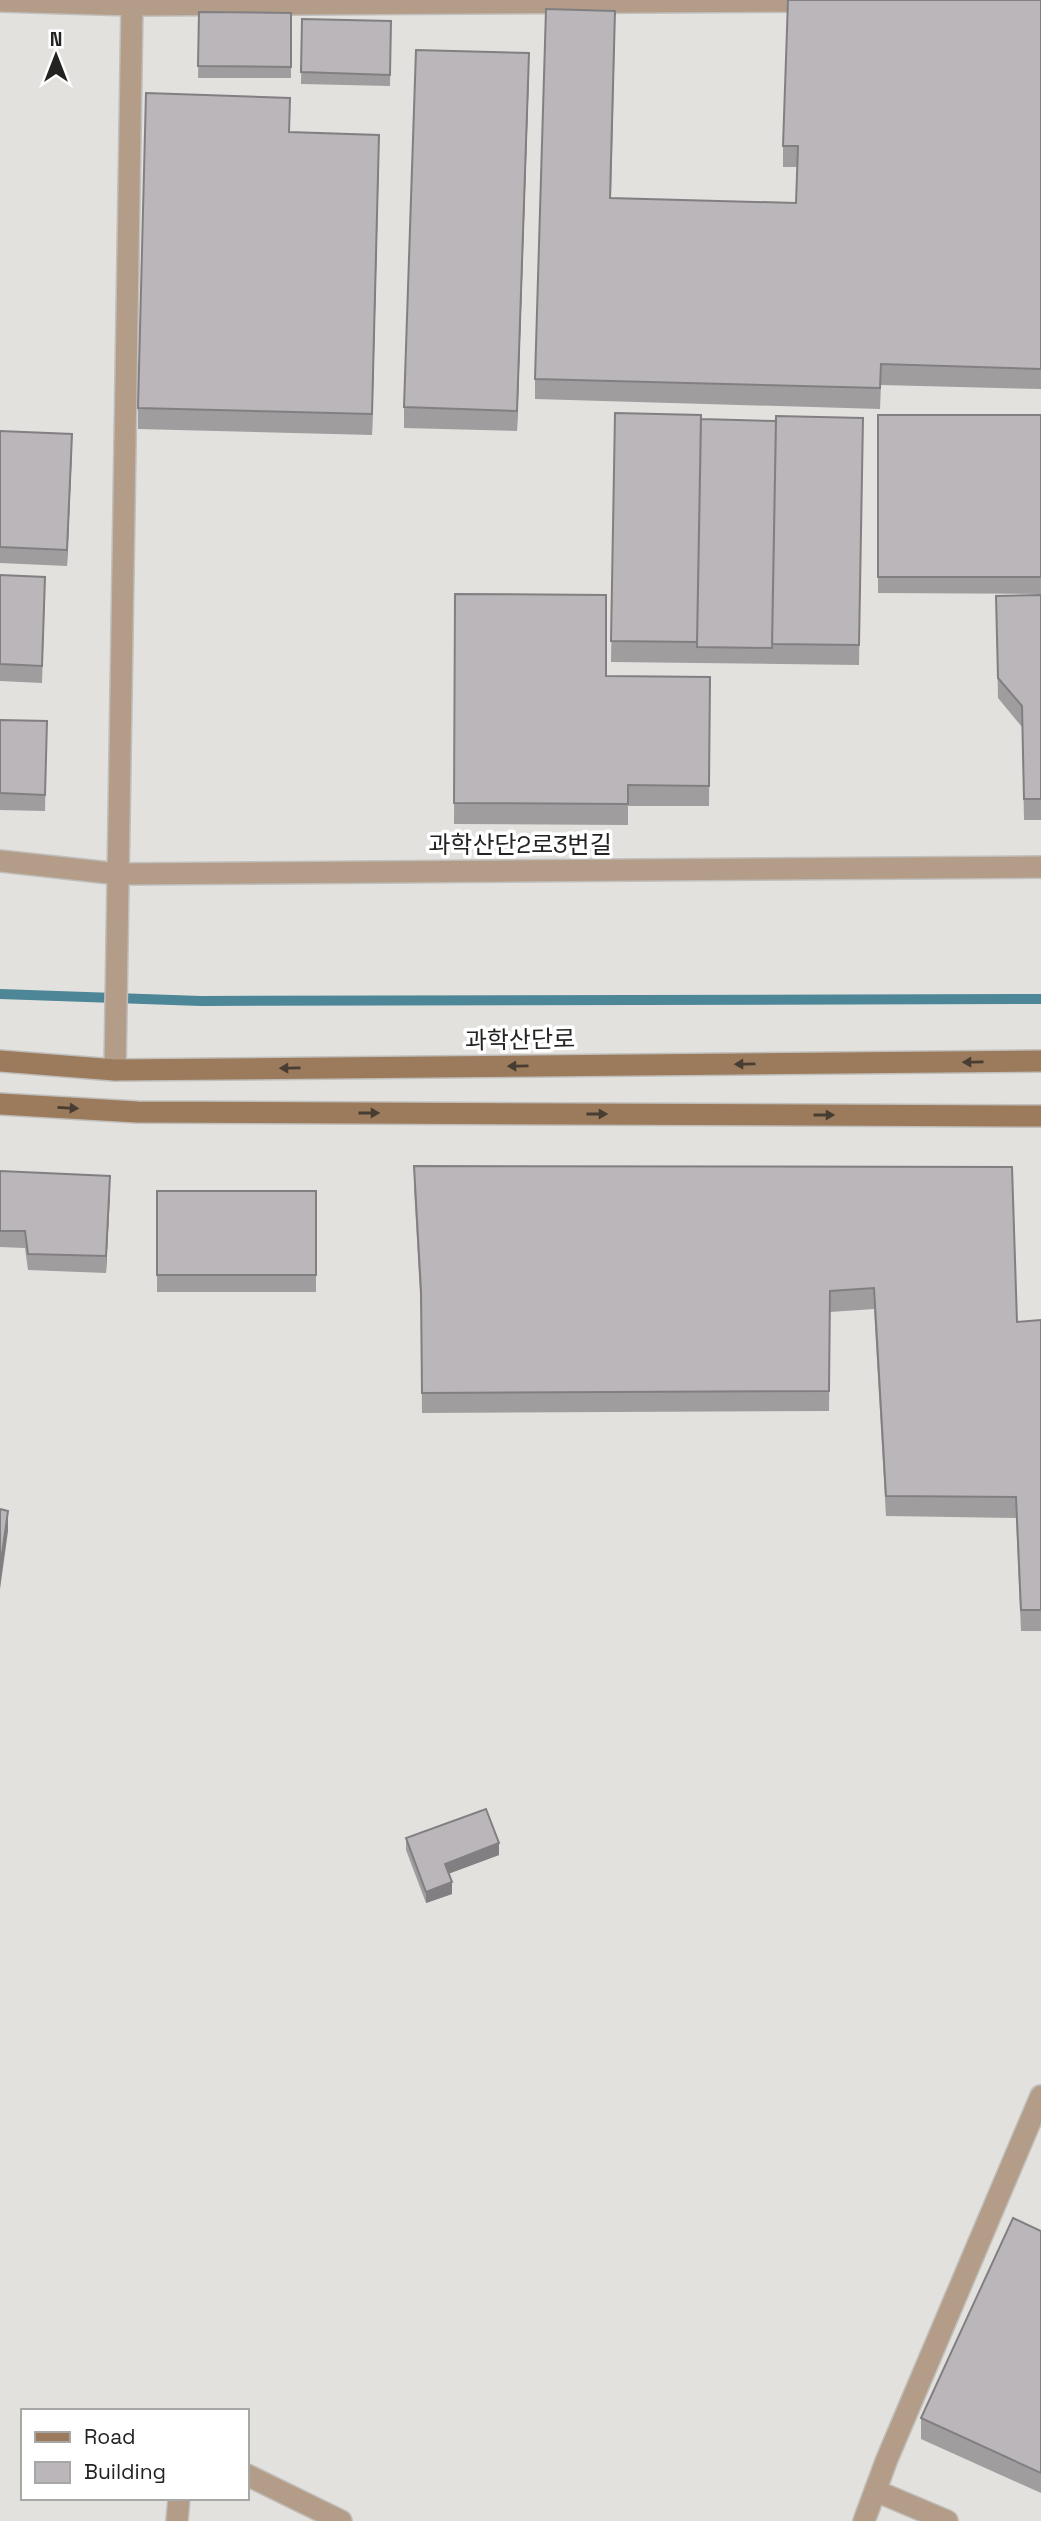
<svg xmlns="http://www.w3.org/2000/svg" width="1041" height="2521" font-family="'Space Grotesk','Noto Sans KR',sans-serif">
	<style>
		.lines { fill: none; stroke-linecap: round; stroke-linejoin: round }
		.stream { stroke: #4d8697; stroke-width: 10 }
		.lane-casing { stroke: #c0bfbc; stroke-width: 24 }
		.street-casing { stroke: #c0bfbc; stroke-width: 24 }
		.secondary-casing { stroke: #c0bfbc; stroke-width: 24 }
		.lane { stroke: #b39d88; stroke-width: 21 }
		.street { stroke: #b39d88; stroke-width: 21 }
		.secondary { stroke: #9b7b5c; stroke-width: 21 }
		.wall { fill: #a09d9f }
		.shaded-wall { fill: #827f82 }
		.building { fill: #bab6b9; stroke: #827f82; stroke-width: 2 }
		.oneway { fill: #473d33 }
		.labels { text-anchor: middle; stroke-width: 7; stroke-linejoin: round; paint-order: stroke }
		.street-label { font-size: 24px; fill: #232321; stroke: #fff }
	</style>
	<rect width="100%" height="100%" fill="#e3e1de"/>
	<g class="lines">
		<path class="stream" d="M0,994l201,7 840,-2"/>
		<g class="lane-casing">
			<path id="lane" d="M247,2475l94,46
				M876,2491l71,30
				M177,2521l2,-23"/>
		</g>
		<g class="street-casing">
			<path id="street" d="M0,1l132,4 685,-4
				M0,861l119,13 922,-7
				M115,1070l17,-1065
				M864,2521l23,-62 154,-363"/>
		</g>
		<g class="secondary-casing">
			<path id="secondary" d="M0,1061l115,9 926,-9
				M0,1104l137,8 904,4"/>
		</g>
		<use href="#lane" class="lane"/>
		<use href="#street" class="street"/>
		<use href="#secondary" class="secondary"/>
	</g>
	<path class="wall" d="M1041,0v389l-160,-4 -1,24 -345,-10v-20l80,-347 -4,166 185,5 1,-36h-14v-21z
		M199,12l92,1v65h-93z
		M302,19l89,2 -1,65 -89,-2z
		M529,74l-12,357 -113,-3v-21z
		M290,132l89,23 -7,280 -234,-6v-21z
		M615,413l86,6 75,2 87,-3 -4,247 -248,-3z
		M878,415h163v179l-163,-1z
		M0,431l72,19 -5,116 -67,-3z
		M0,575l45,19 -3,89 -42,-2z
		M455,594l151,82 104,1 -1,129h-81v19l-174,-1z
		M1041,595v225h-17l-2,-93 -24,-29 -2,-102z
		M0,720l47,1 -2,90 -45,-1z
		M414,1166l603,156 24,-2v311h-20l-5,-113 -130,-2 -12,-207 -44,3 -1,99 -407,2 -1,-101 -7,-125z
		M0,1171l110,21 -4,81 -78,-3 -3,-22 -25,-1z
		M157,1191h159v101h-159z
		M406,1838l93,17 -51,19 4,20 -26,9 -20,-53z
		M1041,2231v262l-120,-54v-21z"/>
	<path class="shaded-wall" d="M529,53v21l-12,357v-20z
		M379,135v20l-7,280v-21z
		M72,434v16l-5,116v-16z
		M110,1176v16l-4,81v-17z
		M8,1511v20l-8,58v-21z
		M499,1843v12l-54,20v-11z
		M452,1882v12l-26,9v-11z"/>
	<path class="building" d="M788,0h253v369l-160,-5 -1,24 -345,-9 11,-370 69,2 -5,187 186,5 2,-57h-15z
		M199,12l92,1v54l-93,-1z
		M302,19l89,2 -1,54 -89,-3z
		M416,50l113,3 -12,358 -113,-4z
		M146,93l144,5 -1,34 90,3 -7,279 -234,-6z
		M615,413l86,2 -4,227 -86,-1z
		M878,415h163v162h-163z
		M776,416l87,2 -4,227 -87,-1z
		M701,419l75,2 -4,227 -75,-1z
		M0,431l72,3 -5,116 -67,-3z
		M0,575l45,2 -3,89 -42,-2z
		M455,594l151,1v81l104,1 -1,109 -81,-1v19l-174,-1z
		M1041,595v204h-17l-2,-93 -24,-28 -2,-82z
		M0,720l47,1 -2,74 -45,-2z
		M414,1166l598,1 5,155 24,-2v290h-20l-5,-113 -130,-1 -12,-208 -44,3 -1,100 -407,2 -1,-102z
		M0,1171l110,5 -4,80 -78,-2 -3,-23h-25z
		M157,1191h159v84h-159z
		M0,1509l8,2 -8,57z
		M486,1809l13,34 -54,21 7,18 -26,10 -20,-54z
		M1013,2218l28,13v242l-120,-55z"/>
	<defs><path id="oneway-solid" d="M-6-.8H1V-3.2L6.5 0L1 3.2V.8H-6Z" transform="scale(1.75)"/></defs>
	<g class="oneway">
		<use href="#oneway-solid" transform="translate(973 1062) rotate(179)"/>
		<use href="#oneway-solid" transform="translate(745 1064) rotate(179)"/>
		<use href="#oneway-solid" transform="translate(518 1066) rotate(179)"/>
		<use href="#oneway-solid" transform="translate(290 1068) rotate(179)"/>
		<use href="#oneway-solid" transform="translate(68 1108) rotate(3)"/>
		<use href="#oneway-solid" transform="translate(369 1113)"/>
		<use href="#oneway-solid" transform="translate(597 1114)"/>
		<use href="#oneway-solid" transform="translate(824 1115)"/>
	</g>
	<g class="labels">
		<g class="street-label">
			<text x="520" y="853">과학산단2로3번길</text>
			<text transform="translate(520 1040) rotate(-1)" y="8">과학산단로</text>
		</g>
	</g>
	<rect x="21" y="2409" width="228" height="91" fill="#ffffff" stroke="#a7a7a6" stroke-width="2"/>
	<rect x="35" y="2432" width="35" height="10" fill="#9b7b5c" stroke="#a7a7a6" stroke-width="2"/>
	<text x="84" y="2444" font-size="21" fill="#232321">Road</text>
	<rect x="35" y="2462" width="35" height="21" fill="#bab6b9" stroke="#a7a7a6" stroke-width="2"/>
	<text x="84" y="2479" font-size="21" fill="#232321">Building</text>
	<g transform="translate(56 56)" stroke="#ffffff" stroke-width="5" paint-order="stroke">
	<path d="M0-5L12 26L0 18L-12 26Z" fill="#232321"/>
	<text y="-10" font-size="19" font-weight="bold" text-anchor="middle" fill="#232321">N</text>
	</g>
</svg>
